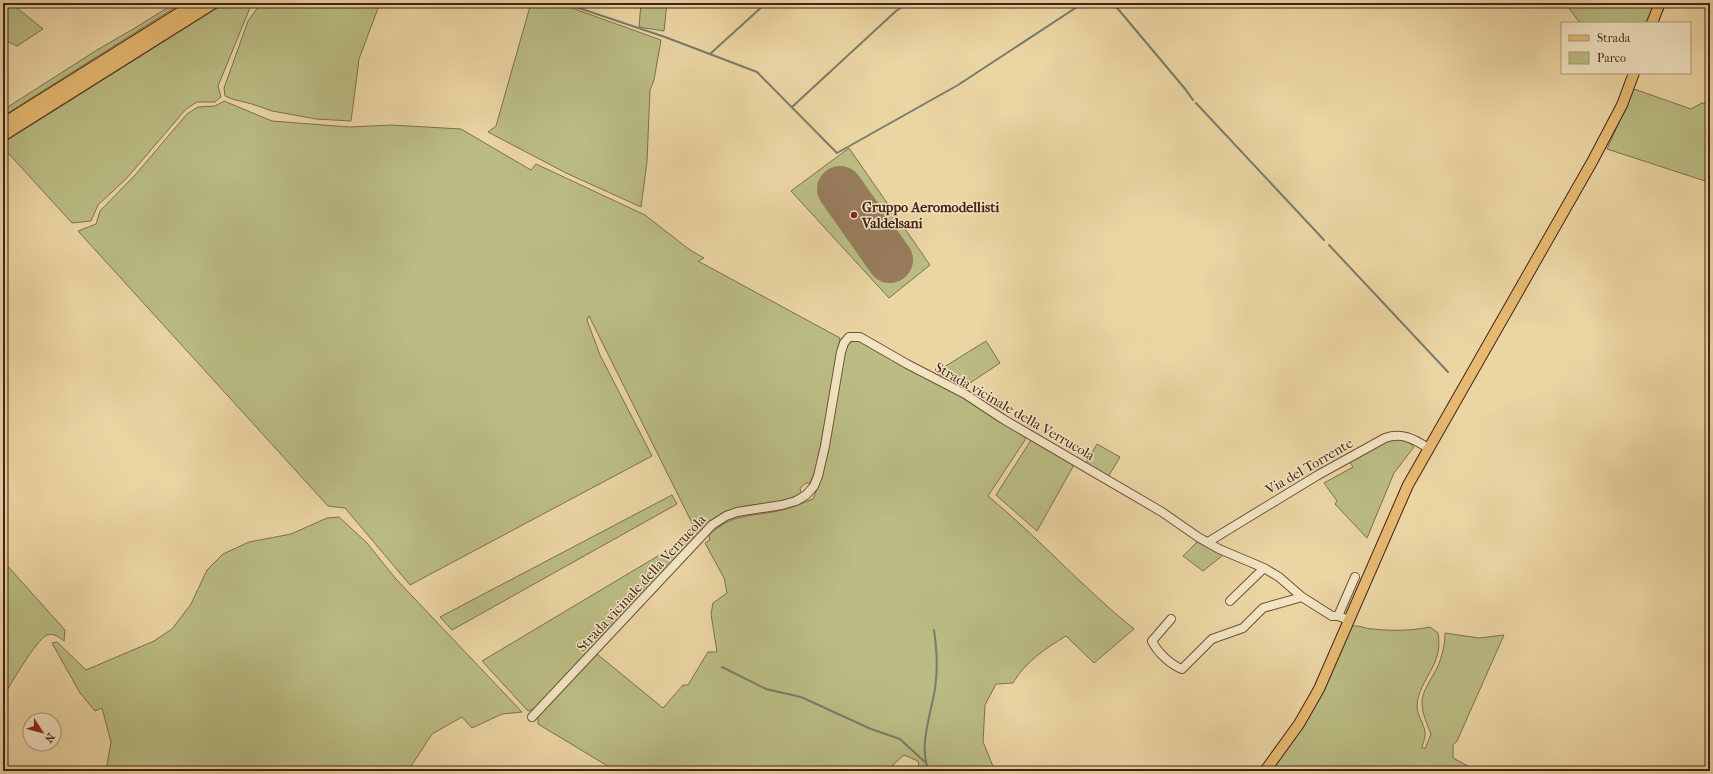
<svg xmlns="http://www.w3.org/2000/svg" width="1713" height="774" font-family="'IM FELL French Canon',serif">
	<style>
		.green { fill: #babc83; stroke: #7e704c }
		.lines { fill: none; stroke-linecap: round; stroke-linejoin: round }
		.stream { stroke: #767d6b; stroke-width: 2 }
		.runway { stroke: #977c5c; stroke-width: 46 }
		.minor-casing { stroke: #6d5038; stroke-width: 10 }
		.major-casing { stroke: #432315; stroke-width: 12 }
		.highway-casing { stroke: #432315; stroke-width: 13 }
		.minor { stroke: #f2e4c3; stroke-width: 8 }
		.major { stroke: #e6ba72; stroke-width: 10 }
		.highway { stroke: #e6ba72; stroke-width: 11 }
		.poi-dot { fill: #8f2418; stroke: #f2e4c3; stroke-width: 1.5 }
		.labels { text-anchor: middle; stroke-width: 3; stroke-linejoin: round; paint-order: stroke }
		.poi-label { font-size: 14px; font-weight: bold; fill: #432315; stroke: #f2e4c3; text-anchor: start }
		.street-label { font-size: 14px; fill: #432315; stroke: #f2e4c3 }
	</style>
	<rect width="100%" height="100%" fill="#ebd5a3"/>
	<filter id="stains"><feTurbulence type="fractalNoise" baseFrequency=".005" numOctaves="4"/><feColorMatrix values="0 0 0 0 .2 0 0 0 0 .09 0 0 0 0 .02 0 0 0 .5 -.17"/></filter>
	<radialGradient id="worn" r=".72"><stop offset=".6" stop-color="#630" stop-opacity="0"/><stop offset="1" stop-color="#630" stop-opacity=".3"/></radialGradient>
	<path class="green" d="M3,3h8l32,26 -26,17 -8,-4 -6,4z
		M175,3h7l-179,113v-6l94,-60 38,-22z
		M225,3h27l-34,83 3,11 -6,5h-18l-11,7 -60,70 -28,26 -7,16 -19,2 -63,-69 -6,3v-14z
		M261,3h119l-21,56 -8,62 -35,-2 -44,-8 -20,-7 -20,-5 -7,-3 -1,-8 24,-67z
		M531,3h27l103,37 -7,40 -4,10 -3,72 -6,45 -75,-34 -78,-41 8,-6z
		M641,3h26l-3,28 -25,-4z
		M1565,3h91l-8,20h-68z
		M1634,89l57,20 11,-6 8,1v66l-5,11 -98,-32z
		M224,101l48,20 77,6 42,-2 70,4 70,41 5,-6 109,51 45,35 14,8 -6,3 142,77 -23,128 -7,17h-4l-6,5 1,5c-20,13 -46,9 -68,16 -14,4 -24,16 -35,26l-109,-219 -2,4 13,35 52,101 -242,129 -65,-77 -17,-2 -250,-275 18,-7 4,-13 36,-37 51,-60 11,-7 17,-1z
		M849,148l81,117 -41,33 -98,-107z
		M854,340l9,2 90,49 74,46 -39,59c51,42 95,92 146,133l-40,34 -28,-27c-20,12 -41,26 -53,47l-17,1 -11,21 -2,37 12,29h-75l-2,-10 -14,-6 -11,10 -2,6h-275l-78,-47v-8l59,-62 66,54 20,-23h5l20,-33h9l-6,-38 2,-11 14,-10 -3,-15 -19,-35 5,-3 -1,-5c26,-25 49,-17 80,-27 8,-2 16,-6 24,-9 19,-44 22,-97 30,-145l5,-10z
		M986,341l14,22 -36,24 -3,-2 -3,2 -18,-10 1,-8z
		M1395,438l11,2 8,7 -20,26 -27,65 -32,-34 2,-3 -13,-18 29,-16 -4,-6 28,-16z
		M1031,440l43,25 -37,66 -41,-36z
		M1097,444l23,13 -12,20 -22,-14z
		M672,495l5,9 -225,126 -12,-13z
		M339,517l28,26 29,36 126,133 -20,2 -30,14 -10,-11 -30,17 -24,37h-302l5,-29 -9,-34 -7,3 -15,-18 -28,-50 5,-1 29,28 68,-29 18,-12 19,-25 16,-34 16,-16 26,-12 42,-8 36,-16z
		M691,529l3,7 -2,7 -156,165 -8,3 -46,-50 206,-123z
		M1197,542l26,13 -20,16 -20,-15z
		M3,561l62,69 -1,11c-5,-4 -10,-8 -17,-6 -11,5 -36,49 -44,62z
		M1352,626c7,-1 14,3 21,3 19,2 38,2 57,-2l8,6c6,32 -19,46 -21,72 0,11 7,18 8,27 1,4 -2,11 -3,15l3,2 6,-15c-4,-10 -9,-20 -9,-32 0,-11 10,-24 15,-34 5,-11 8,-23 8,-35l34,5 25,-3 -47,106 -4,4v13l24,13h-206l29,-40 22,-40z"/>
	<g class="lines">
		<path class="stream" d="M564,3l101,34 92,35 80,81 121,-68 125,-82
			M1113,3l73,87 7,10
			M710,54l56,-51
			M1196,103l128,137
			M792,107l104,-96 12,-8
			M1329,245l119,127
			M722,667l44,22 35,8 70,32 29,10 26,24
			M929,771c-11,-24 2,-57 6,-82 3,-20 2,-39 -1,-59"/>
		<path class="runway" d="M840,189l50,71"/>
		<g class="minor-casing">
			<path id="minor" d="M1208,542l110,-67 67,-37c17,-6 29,1 43,10
				M1230,601l34,-33
				M1338,616l17,-39
				M1171,619l-19,22c5,11 19,24 30,28l30,-30 31,-11 20,-20 39,-11
				M532,717l180,-192 14,-9 11,-4 45,-7 14,-4 10,-6 8,-9 4,-10 7,-30 16,-94 3,-9 5,-6h11l47,27 58,30 38,25 159,93 36,25 21,12 45,19 15,9 23,20 30,19h6l11,4"/>
		</g>
		<g class="major-casing">
			<path id="major" d="M1652,23l8,-20
				M1265,771l34,-47 20,-35 89,-204 184,-323 30,-57 12,-32"/>
		</g>
		<g class="highway-casing">
			<path id="highway" d="M3,124l193,-121
				M3,135l210,-132"/>
		</g>
		<use href="#minor" class="minor"/>
		<use href="#major" class="major"/>
		<use href="#highway" class="highway"/>
	</g>
	<circle class="poi-dot" cx="854" cy="215" r="4"/>
	<g class="labels">
		<g class="poi-label">
			<text x="862" y="212">Gruppo Aeromodellisti<tspan x="862" dy="16">Valdelsani</tspan></text>
		</g>
		<g class="street-label">
			<text transform="translate(1015 411) rotate(30)" y="5">Strada vicinale della Verrucola</text>
			<text transform="translate(1309 466) rotate(-30)" y="5">Via del Torrente</text>
			<text transform="translate(641 583) rotate(-47)" y="5">Strada vicinale della Verrucola</text>
		</g>
	</g>
	<rect width="1713" height="774" fill="none" stroke="#ebd5a3" stroke-width="16"/>
	<rect x="4" y="4" width="1705" height="766" fill="none" stroke="#432315" stroke-width="2"/>
	<rect x="8" y="8" width="1697" height="758" fill="none" stroke="#432315"/>
	<rect x="1561" y="22" width="130" height="52" fill="#f2e4c3" stroke="#ac977d"/>
	<rect x="1569" y="35" width="20" height="6" fill="#e6ba72" stroke="#ac977d"/>
	<text x="1597" y="42" font-size="12" fill="#432315">Strada</text>
	<rect x="1569" y="52" width="20" height="12" fill="#babc83" stroke="#ac977d"/>
	<text x="1597" y="62" font-size="12" fill="#432315">Parco</text>
	<g transform="translate(42 732) rotate(126)"><circle r="19" fill="#f2e4c3" stroke="#ac977d"/>
	<path d="M0-3L7 15L0 10L-7 15Z" fill="#8f2418"/>
	<text y="-6" font-size="11" font-weight="bold" text-anchor="middle" fill="#432315">N</text>
	</g>
	<rect width="100%" height="100%" filter="url(#stains)"/>
	<rect width="100%" height="100%" fill="url(#worn)"/>
</svg>
